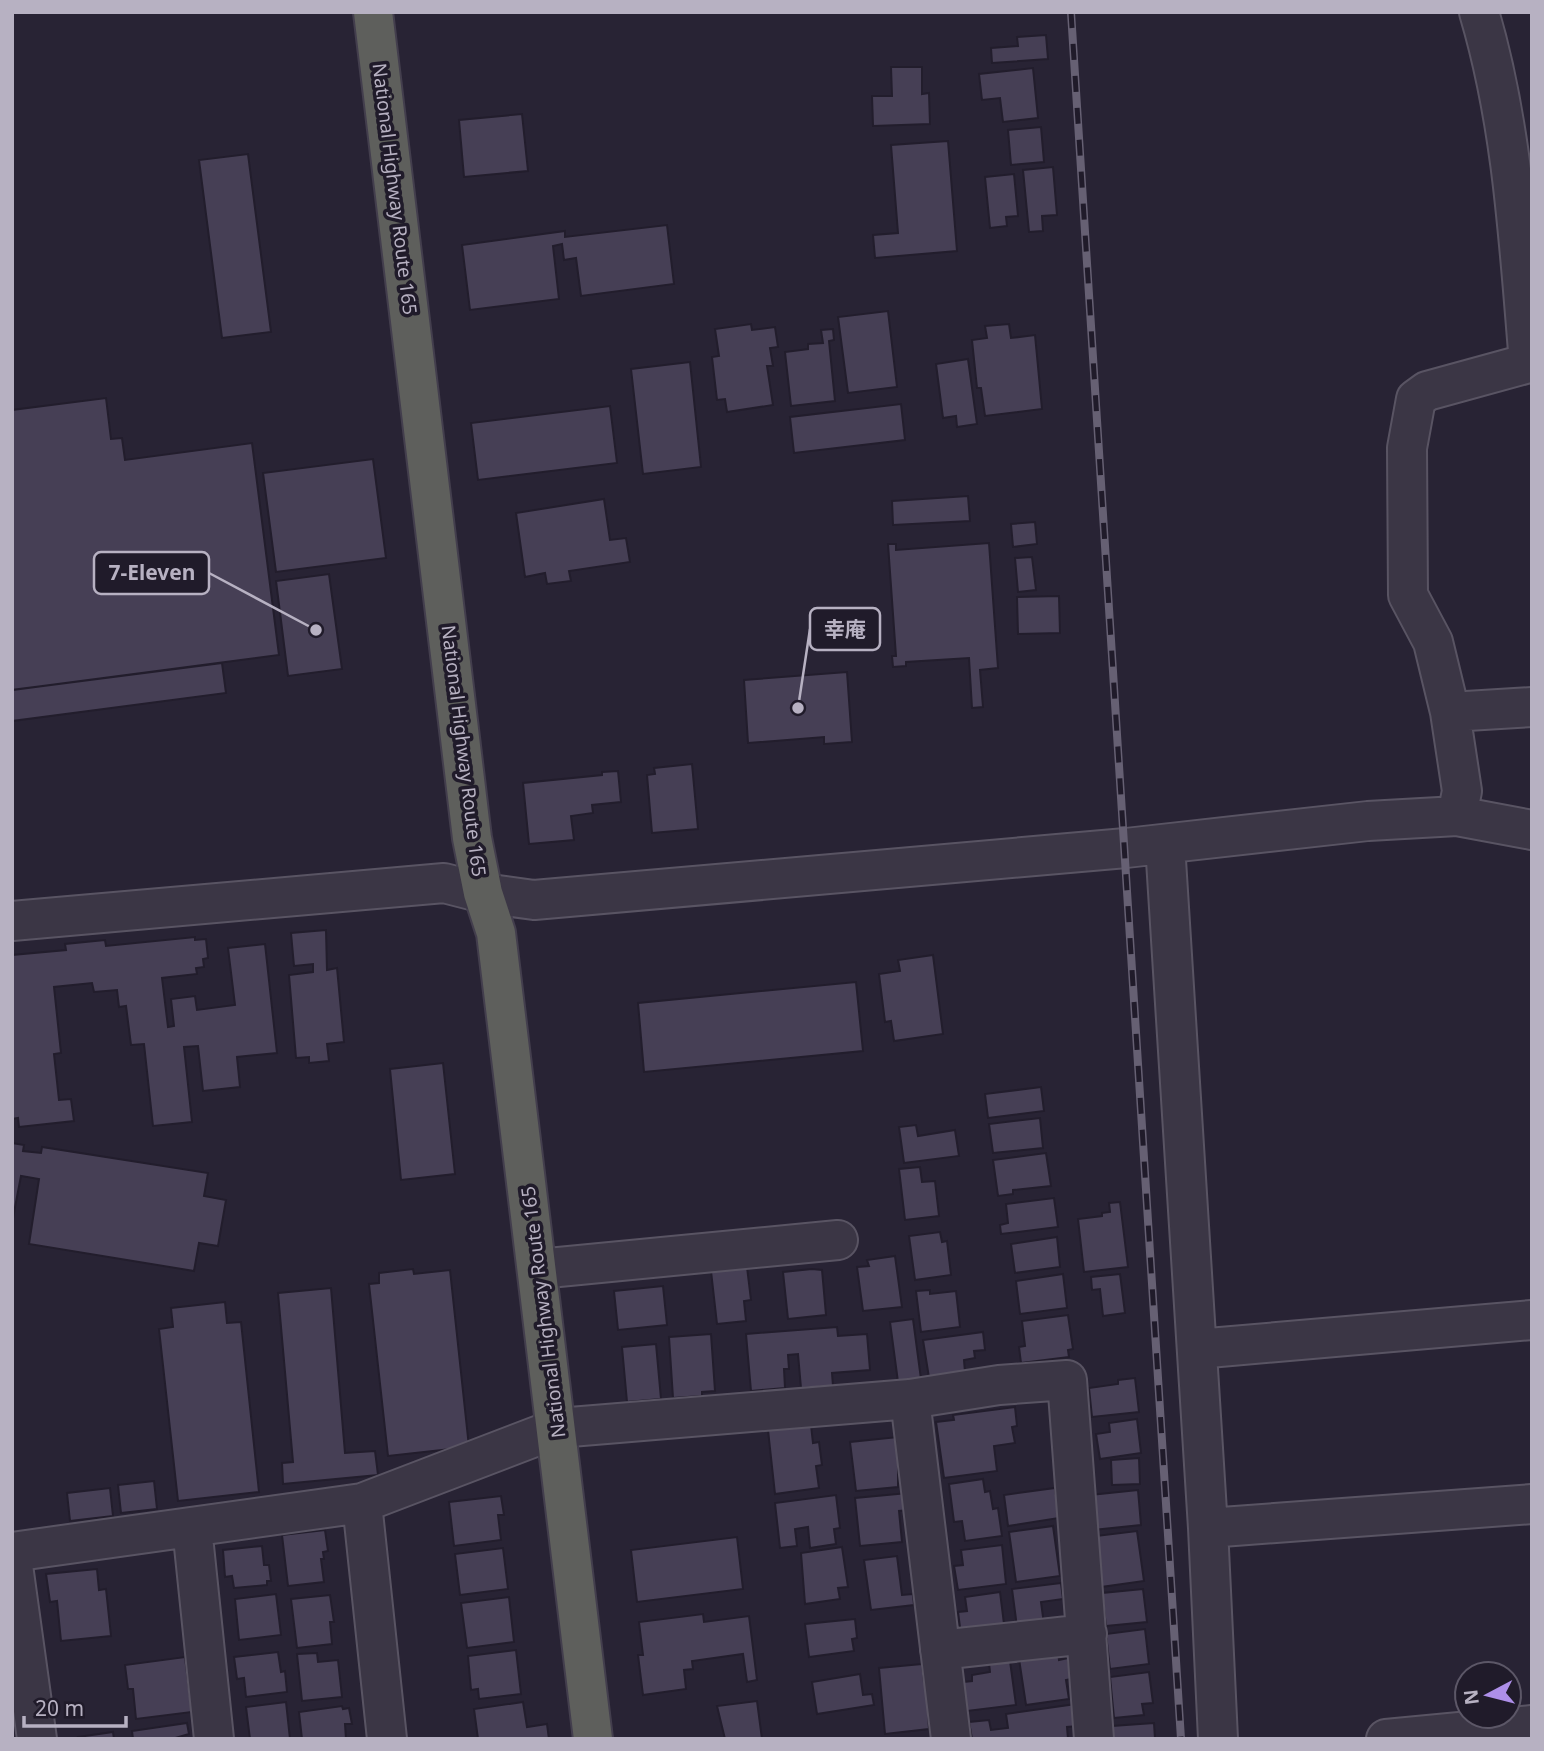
<svg xmlns="http://www.w3.org/2000/svg" width="1544" height="1751" font-family="'Noto Sans','Noto Sans JP',sans-serif">
	<style>
		.building { fill: #463f55; stroke: #221d2c; stroke-width: 2 }
		.lines { fill: none; stroke-linecap: round; stroke-linejoin: round }
		.minor-casing { stroke: #595463; stroke-width: 42 }
		.tertiary-casing { stroke: #595463; stroke-width: 42 }
		.trunk-casing { stroke: #433e4d; stroke-width: 42 }
		.minor { stroke: #3b3645; stroke-width: 38 }
		.tertiary { stroke: #3b3645; stroke-width: 38 }
		.trunk { stroke: #5e5f5c; stroke-width: 38 }
		.rail-casing { stroke: #666073; stroke-width: 8 }
		.rail { stroke: #201b2a; stroke-width: 5; stroke-dasharray: 16; stroke-linecap: butt }
		.labels { text-anchor: middle; stroke-width: 7; stroke-linejoin: round; paint-order: stroke }
		.street-label { font-size: 19px; fill: #b7b1c2; stroke: #201b2a }
		.leader { fill: none; stroke: #b7b1c2; stroke-width: 2.5 }
		.callout-dot { fill: #b7b1c2; stroke: #201b2a; stroke-width: 2.5 }
		.callout { fill: #201b2a; stroke: #b7b1c2; stroke-width: 2.5 }
		.callout-label { font-size: 21px; text-anchor: middle; font-weight: bold; fill: #b7b1c2 }
	</style>
	<rect width="100%" height="100%" fill="#282334"/>
	<path class="building" d="M1046,35l2,24 -56,4 -1,-15 27,-2 -1,-9z
		M891,67h31v27l7,-1 1,31 -57,2 -1,-30h20z
		M1033,68l5,50 -35,4 -3,-24 -18,2 -3,-26z
		M522,114l6,57 -64,6 -5,-57z
		M1041,127l3,35 -33,3 -3,-35z
		M948,141l9,110 -82,7 -2,-23 25,-2 -7,-88z
		M248,154l23,178 -49,6 -23,-178z
		M1053,167l4,48 -15,1 1,15 -14,1 -6,-62z
		M1014,174l4,42 -12,1 1,9 -17,2 -5,-51z
		M667,225l7,59 -93,12 -5,-38 -12,2 -2,-16 -9,2 6,53 -89,11 -8,-65 103,-14v6z
		M888,311l9,76 -49,6 -10,-76z
		M751,324l1,6 23,-3 3,20 -8,1 3,18h-6l6,39 -46,7 -2,-13 -8,1 -5,-43 7,-1 -4,-27z
		M1009,324l2,14 24,-3 7,74 -57,7 -4,-28h-4l-5,-48 15,-2 -2,-12z
		M833,329l1,11 -5,1 6,60 -44,5 -6,-54 23,-3v-5l15,-1 -2,-13z
		M968,359l9,65 -20,3 -1,-11 -13,2 -7,-54z
		M690,362l11,105 -58,7 -12,-105z
		M106,398l5,41 11,-1 3,22 127,-17 27,212 -267,35v-280z
		M901,404l4,36 -111,13 -4,-36z
		M610,406l7,57 -139,17 -7,-57z
		M373,459l13,99 -110,14 -13,-99z
		M968,496l2,25 -77,4 -1,-24z
		M604,499l6,41 16,-2 4,24 -61,9 2,10 -24,3 -2,-11 -20,4 -9,-64z
		M1035,522l2,22 -24,3 -2,-23z
		M989,543l9,125 -18,2 3,37 -11,1 -3,-50 -63,4v4l-13,1 -1,-11h4l-8,-112h8v6z
		M1032,557l4,33 -18,2 -3,-34z
		M329,574l13,95 -54,7 -12,-95z
		M1059,596l1,37 -42,1 -1,-37z
		M222,663l4,30 -214,28v-31z
		M847,672l5,70 -28,2v-7l-76,6 -4,-63z
		M692,764l6,65 -46,4 -5,-58 8,-1 -1,-6z
		M618,771l3,31 -29,3 1,8 -22,3 3,24 -45,4 -6,-61 79,-8v-3z
		M326,930l1,40 10,-2 7,74 -17,2 2,17 -20,2v-6l-13,1 -7,-83 24,-3v-8l-19,2 -3,-33z
		M195,937v3l11,-1 2,19 -5,1 1,8 -8,1 1,6 -35,4 6,49 6,-1 -3,-27 24,-3 2,14 38,-5 -7,-57 37,-4 12,109 -40,4 3,30 -37,4 -5,-45 -14,1 8,75 -39,4 -9,-82 -13,1 -5,-39 -7,1 -2,-17 -23,2 -2,-9 -38,4 7,66 -7,1 5,46 12,-1 3,22 -55,6 -1,-9 -6,1v-164l54,-5 -1,-6 40,-4 1,6z
		M933,955l10,79 -49,7 -3,-20 -6,1 -6,-48 21,-3 -2,-11z
		M856,982l7,69 -219,21 -6,-69z
		M443,1063l12,111 -54,6 -11,-111z
		M1041,1087l3,24 -56,7 -3,-24z
		M1040,1118l3,30 -50,5 -4,-29z
		M916,1125l2,11 37,-6 4,26 -55,7 -5,-36z
		M12,1143l12,2 -1,6 18,2 1,-6 166,26 -4,23 22,4 -8,46 -19,-3 -5,28 -165,-27 10,-65 -18,-3 -9,47z
		M1046,1153l5,33 -38,4v4l-15,2 -5,-36z
		M920,1167l2,15 13,-1 4,35 -34,4 -6,-51z
		M1054,1198l4,29 -57,7 -1,-9 8,-2 -2,-19z
		M1120,1202l8,65 -44,5 -6,-53 24,-3v-3l8,-1 -1,-9z
		M940,1232l2,10 5,-1 4,34 -36,5 -6,-44z
		M1057,1237l3,30 -45,6 -4,-29z
		M895,1256l7,51 -39,4 -6,-44 12,-1 -2,-6z
		M747,1267l4,33 -7,1 2,20 -29,3 -6,-53z
		M413,1269l1,5 36,-4 19,177 -81,9 -19,-172 10,-1v-10z
		M812,1269l10,1 4,45 -38,4 -5,-47z
		M1063,1274l4,34 -47,6 -4,-33z
		M1120,1274l5,39 -22,3 -3,-27 -8,1 -1,-13z
		M663,1286l4,39 -49,5 -4,-39z
		M331,1288l14,165 30,-2 3,24 -95,9 -1,-21 11,-1 -15,-169z
		M930,1290v4l26,-3 4,36 -39,5 -5,-41z
		M225,1302l2,21 14,-1 18,170 -81,9 -19,-172 14,-2 -2,-19z
		M1068,1315l5,34 -5,1 1,7 -48,6 -2,-16 6,-1 -3,-25z
		M913,1319l8,60 -23,3 -8,-60z
		M837,1327l1,9 29,-2 3,36 -38,3 1,13 -32,2 -3,-34 -10,1 1,14h-5l1,19 -34,3 -5,-57z
		M983,1332l2,18 -11,1 1,7 -11,2 1,12 -35,12 -7,-44z
		M711,1334l4,57 -13,1v4l-29,2 -4,-61z
		M656,1344l5,55 -34,3 -5,-55z
		M1135,1378l4,34 -47,5 -3,-29 29,-4v-4z
		M1015,1407l2,19 -5,1 3,16 -21,3 3,25 -53,7 -8,-56 18,-2 -1,-5z
		M1137,1419l4,34 -41,6 -4,-25 14,-2 -1,-9z
		M811,1425l2,18 6,-1 3,23 -6,1 3,22 -44,6 -7,-64z
		M898,1437v50l-42,4 -6,-49z
		M1139,1458l1,26 -28,1 -1,-25z
		M983,1479l2,13 5,-1 3,18 5,-1 4,28 -37,5 -3,-20 -8,1 -5,-38z
		M154,1481l3,28 -36,4 -3,-28z
		M110,1488l3,28 -43,5 -3,-28z
		M1055,1488l4,30 -51,8 -4,-31z
		M1138,1490l3,35 -48,5 -3,-35z
		M908,1493l2,17 -11,1 3,31 -42,4 -5,-48z
		M836,1495l4,33 -6,1 2,15 -26,4 -2,-21 -13,2 2,17 -17,2 -5,-45z
		M501,1496l3,19h-6l3,25 -47,6 -5,-44z
		M1053,1526l7,50 -44,6 -7,-50z
		M325,1530l3,21 -5,1 1,7h-3l3,23 -36,4 -6,-51z
		M1137,1531l7,50 -43,6 -5,-51z
		M737,1537l6,52 -106,13 -6,-52z
		M1002,1545l4,39 -48,6 -4,-24 9,-1 -2,-15z
		M262,1546l2,19h5l2,16h-4v4l-33,3 -2,-12 -7,1 -2,-27z
		M842,1547l6,40 -10,1 2,11 -35,5 -4,-51z
		M503,1548l5,41 -48,6 -5,-41z
		M897,1556l5,39 11,-1 1,11 -43,5 -7,-50z
		M97,1569l2,21 7,-1 5,47 -50,5 -4,-40 -7,1 -4,-28z
		M1061,1583l2,16 -22,3 3,22 -27,3 -5,-38z
		M1143,1589l4,33 -41,4 -4,-33z
		M1000,1592l4,32 -43,11 -3,-23 9,-1 -2,-14z
		M276,1594l5,41 -42,5 -4,-41z
		M330,1595l4,27h-4l2,22 -35,4 -6,-49z
		M509,1597l5,45 -47,6 -6,-45z
		M703,1614l1,8 45,-6 8,64 -10,2 -4,-28 -51,7 1,8 -9,1 2,19 -43,6 -5,-40h5l-4,-33z
		M855,1619l2,19 -5,1 2,12 -45,6 -4,-33z
		M1145,1629l4,35 -39,5 -4,-35z
		M516,1650l5,44 -42,5 -1,-10 -7,1 -3,-34z
		M278,1652l3,20 4,-1 2,21 -41,5 -2,-19 -7,1 -3,-22z
		M317,1653l1,9 20,-2 4,37 -40,4 -5,-47z
		M1058,1653l1,7 9,-2 3,21 -5,1 3,19 -43,6 -7,-46z
		M185,1657l7,55 -56,7 -3,-30h-5l-3,-24z
		M1010,1661l6,44 -49,6 -4,-29 9,-1v-6l18,-3 -1,-9z
		M922,1664l2,18 5,-1 3,30h-4l1,18 -44,5 -6,-66z
		M1149,1672l4,31 -11,1 2,11 -30,3 -4,-41z
		M860,1674l3,21 9,-1 2,11 -57,9 -5,-32z
		M757,1701l5,38h-37l-8,-33z
		M286,1702l4,37h-40l-4,-32z
		M523,1702l4,25 20,-3 2,15h-71l-4,-30z
		M1076,1704l3,22 -12,1 1,12h-96l-3,-17 20,-2 2,10 17,-2 -2,-14z
		M342,1706l1,3 6,-1 3,16h-7l1,15h-44l-3,-27z
		M187,1723l2,11 -17,5h-39l-1,-8z
		M1154,1723l1,16h-42l-1,-13z
		M113,1732l1,7h-35l-1,-2z"/>
	<g class="lines">
		<g class="minor-casing">
			<path id="minor" d="M1450,712l82,-5
				M1457,816l5,-25 -12,-79 -17,-70 -25,-47 -1,-147 9,-49 11,-8 102,-28c-10,-118 -16,-237 -50,-351
				M1165,844l43,684 10,211
				M483,893l51,7 592,-52 242,-27 89,-5 75,14
				M538,1269l300,-29
				M1197,1349l335,-29
				M910,1399l41,340
				M362,1503l25,236
				M192,1527l22,212
				M1208,1528l324,-24
				M12,1552l350,-49 196,-75 352,-29 89,-14 68,-5 27,359
				M12,1558l25,181
				M940,1650l147,-16
				M1386,1739l146,-14"/>
		</g>
		<g class="tertiary-casing">
			<path id="tertiary" d="M12,921l432,-38 39,10"/>
		</g>
		<g class="trunk-casing">
			<path id="trunk" d="M373,12l99,826 11,55 13,40 97,806"/>
		</g>
		<use href="#minor" class="minor"/>
		<use href="#tertiary" class="tertiary"/>
		<use href="#trunk" class="trunk"/>
		<g class="rail-casing">
			<path id="rail" d="M1071,12l110,1727"/>
		</g>
		<use href="#rail" class="rail"/>
	</g>
	<g class="labels">
		<g class="street-label">
			<text transform="translate(395 189) rotate(83)" y="7">National Highway Route 165</text>
			<text transform="translate(464 751) rotate(83)" y="7">National Highway Route 165</text>
			<text transform="translate(543 1312) rotate(-97)" y="7">National Highway Route 165</text>
		</g>
	</g>
	<path class="leader" d="M316 630L209 573M798 708L810 629"/>
	<g class="callout-dot">
		<circle cx="316" cy="630" r="7"/>
		<circle cx="798" cy="708" r="7"/>
	</g>
	<g class="callout">
		<rect x="94" y="552" width="115" height="42" rx="7"/>
		<rect x="810" y="608" width="70" height="42" rx="7"/>
	</g>
	<g class="callout-label">
		<text x="152" y="580">7-Eleven</text>
		<text x="845" y="637">幸庵</text>
	</g>
	<rect width="1544" height="1751" fill="none" stroke="#b7b1c2" stroke-width="28"/>
	<g transform="translate(1488 1695) rotate(263)"><circle r="33" fill="#201b2a" stroke="#5c5767" stroke-width="2"/>
	<path d="M0-5L12 26L0 18L-12 26Z" fill="#ae8fe9"/>
	<text y="-10" font-size="19" font-weight="bold" text-anchor="middle" fill="#b7b1c2">N</text>
	</g>
	<path d="M24 1716v10h102v-10" fill="none" stroke="#b7b1c2" stroke-width="3.5"/>
	<text x="35" y="1716" font-size="21" fill="#b7b1c2" stroke="#201b2a" stroke-width="5" paint-order="stroke">20 m</text>
</svg>
